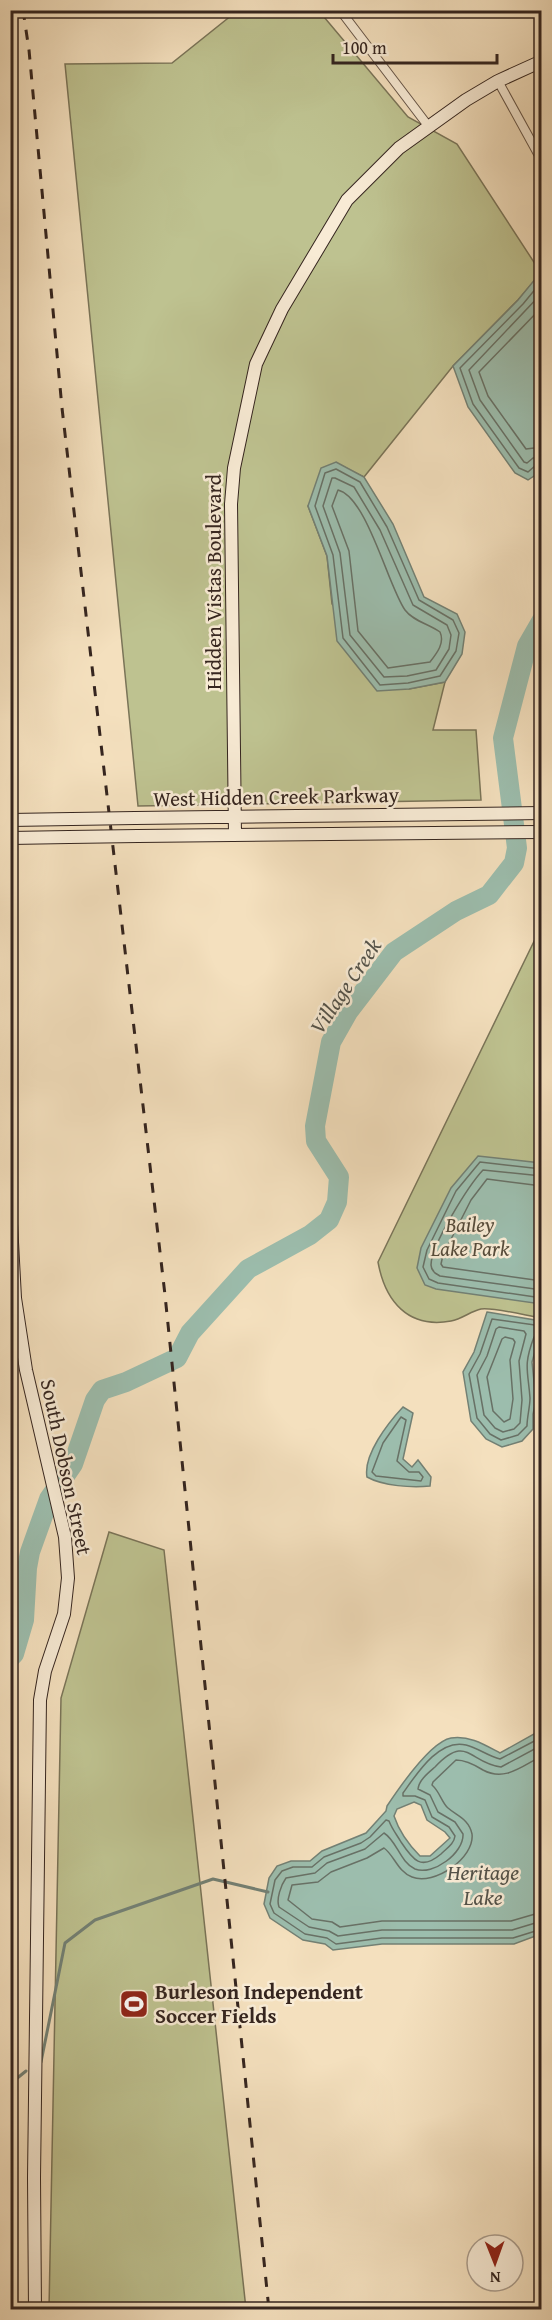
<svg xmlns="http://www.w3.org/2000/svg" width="552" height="2320" font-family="'Gentium Book Plus',serif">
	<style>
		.green { fill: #bec290; stroke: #7a7458; stroke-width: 1.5 }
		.water { fill: #9cbdad; stroke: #738074; stroke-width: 1.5; fill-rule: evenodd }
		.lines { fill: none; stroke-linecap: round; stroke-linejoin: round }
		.shore { stroke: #687166; stroke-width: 1.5 }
		.stream { stroke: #738074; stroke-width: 3 }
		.river { stroke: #9cbdad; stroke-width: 20 }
		.street-casing { stroke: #655447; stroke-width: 10 }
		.secondary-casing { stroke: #35251f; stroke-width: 14 }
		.street { stroke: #f8ebd5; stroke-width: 8 }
		.secondary { stroke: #f8ebd5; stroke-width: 12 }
		.rail { stroke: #35251f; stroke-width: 3; stroke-dasharray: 10 10; stroke-linecap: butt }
		.secondary-bridge-casing { stroke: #35251f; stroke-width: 14; stroke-linecap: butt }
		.secondary-bridge { stroke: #f8ebd5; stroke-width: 12 }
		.labels { text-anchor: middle; stroke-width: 5; stroke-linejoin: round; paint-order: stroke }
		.street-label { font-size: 21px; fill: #35251f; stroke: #f8ebd5 }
		.park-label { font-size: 21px; font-style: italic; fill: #574c3b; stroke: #f8ebd5 }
		.poi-label { font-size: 21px; font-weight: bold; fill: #35251f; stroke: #f8ebd5; text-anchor: start }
		.water-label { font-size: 22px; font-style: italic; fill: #54534a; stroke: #f8ebd5 }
	</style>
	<rect width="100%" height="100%" fill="#f4e0be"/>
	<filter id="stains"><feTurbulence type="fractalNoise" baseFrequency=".00333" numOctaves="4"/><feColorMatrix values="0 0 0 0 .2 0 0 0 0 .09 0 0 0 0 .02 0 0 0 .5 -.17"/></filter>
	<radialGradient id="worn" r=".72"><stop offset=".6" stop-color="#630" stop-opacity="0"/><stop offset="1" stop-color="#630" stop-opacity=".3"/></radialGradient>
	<path class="green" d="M237,11h82l89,106 49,27 84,129 -23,27 -65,66 -89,111 -28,-14 -28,43 19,50 5,48 77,85 36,-7 -12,48h43l5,70 -343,6 -73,-742 107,-1z
		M541,927v391c-13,-2 -48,-11 -60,-9 -10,2 -19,10 -30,12 -43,8 -66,-20 -73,-59z
		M109,1532l55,18 82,759h-197l12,-611z"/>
	<path class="water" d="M541,272v194l-4,8 -9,6 -13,-7 -47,-66 -15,-41 65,-66z
		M336,462l28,15 29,47 31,73 33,17 8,18 -3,22 -17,28 -36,7 -32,2 -40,-50 -10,-85 -19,-50 13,-38z
		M478,1156l63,7v141l-105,-15 -11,-4 -8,-17 4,-20 30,-60z
		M487,1312l54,9v9l-9,32 4,39 -3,13v15l-11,12 -20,6 -16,-8 -15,-18 -8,-49 11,-20z
		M403,1407l10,6 -10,46 9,8 6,-7 13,17 -1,9c-18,2 -47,0 -63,-9 -4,-22 21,-54 36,-70z
		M541,1730v204l-27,10h-132l-49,6 -8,-6 -22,-4 -33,-22 -6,-14 5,-26 8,-12 14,-5h19l12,-10 44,-18 20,-22 1,-5c12,-18 43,-64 64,-68 18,-3 34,7 49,15zM414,1802l7,3 6,15 18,12 5,6 -20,18h-10c-11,-11 -21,-25 -26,-40l3,-7z"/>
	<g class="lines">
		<path class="shore" d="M542,281l-19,23 -63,64 13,36 46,64 9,4 8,-7 6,-1
			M542,293l-73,77 11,30 44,62 3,1 6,-5 9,-2
			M542,307l-63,65 9,24 38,53 16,-2
			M336,469l24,13 27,45 32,73 34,20 6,13 -3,18 -16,25 -32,7 -28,2 -37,-47 -10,-83 -18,-49 10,-33z
			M332,478h3l19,9 26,43 33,75 34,20 4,10 -2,14 -13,21 -29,6 -23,1 -34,-42 -10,-82 -17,-47z
			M338,490c29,7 50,96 67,120 8,11 24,14 35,22 5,11 -3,21 -10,30l-42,6 -30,-37 -9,-80 -17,-45z
			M542,1169l-62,-7 -24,29 -29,59 -4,17 6,12 9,4 104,15
			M542,1176l-59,-6c-14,15 -52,75 -52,95 0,3 2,6 4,8l5,3 102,14
			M542,1186l-55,-7 -16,21 -28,55 -2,9 2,3 99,14
			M542,1326l-50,-7 -12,35 -11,20 8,44 13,16 11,6 17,-5 9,-9c0,-9 3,-19 3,-28 -2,-28 -7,-32 4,-61l8,-3
			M499,1327l25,4 2,3 -7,27 3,39 -2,23 -6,6 -11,3 -8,-4 -11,-13 -7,-40 10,-19 9,-27z
			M505,1337l8,2 2,3 -5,18 3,39 -3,20 -6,3 -11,-11 -6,-34 15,-38z
			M401,1417l5,3 -9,41 12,11h10l4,5 -2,4 -45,-5 -4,-4 11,-29z
			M542,1737l-42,22c-12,-3 -22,-11 -34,-14 -27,-7 -50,30 -63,48v3h12l10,4 7,17 17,10 6,9c-1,8 -8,12 -14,18 -20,17 -28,6 -40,-12 -4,-7 -9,-13 -12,-21l-3,-1 -16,17 -9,6 -37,14 -12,10h-19l-11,4 -7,9 -5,24 4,9 31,21 22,4 9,6 46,-6h131l29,-9
			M542,1745l-41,22c-32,-4 -34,-34 -66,0 -7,6 -16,13 -17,22l12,6 8,17 17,10 8,12c1,19 -30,42 -48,35 -15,-7 -18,-28 -31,-36l-19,16 -38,14 -12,10 -29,5c-5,7 -10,21 -7,29l30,20 20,4 9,5 44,-6h130l30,-9
			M542,1756c-20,10 -37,26 -59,14 -8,-5 -17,-10 -27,-10l-23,22 -1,3c8,7 10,18 16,23 9,8 21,11 24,26 3,24 -38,52 -60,43 -14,-5 -18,-22 -28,-29l-17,10 -36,14 -13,10 -26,3 -4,15 24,19 20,3 8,5 42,-6h129l31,-9"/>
		<path class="stream" d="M41,2062l24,-119 30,-23 118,-41 55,13
			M10,2084l16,-13"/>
		<path class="river" d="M10,1658l4,-4 10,-34 3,-52 3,-16 19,-53 24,-35 22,-64 7,-10 24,-8 51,-24 13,-25 58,-64 62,-34 19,-15 8,-18 2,-25 -23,-36 -1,-15 16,-84 17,-30 46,-60 62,-41 33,-16 25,-32 3,-15 -14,-110 24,-92 15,-26"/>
		<g class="street-casing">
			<path id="street" d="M340,10l89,117
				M451,10h1
				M498,81l44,80"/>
		</g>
		<g class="secondary-casing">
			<path id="secondary" d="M135,818l407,-5
				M10,820l62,-1
				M235,835l-4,-331 3,-36 22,-104 26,-55 65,-109 52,-52 67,-48 32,-19 44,-20
				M138,836l404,-4
				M10,838l59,-1
				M10,1205l5,93 11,72 39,167 3,41 -4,36 -19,57 -5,29 -6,478 1,132"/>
		</g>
		<use href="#street" class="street"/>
		<use href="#secondary" class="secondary"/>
		<path class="rail" d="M23,10l6,40 33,358 103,887 104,1015"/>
		<g class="secondary-bridge-casing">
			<path id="secondary-bridge" d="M72,819l63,-1
				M69,837l69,-1"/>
		</g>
		<use href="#secondary-bridge" class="secondary-bridge"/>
	</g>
	<defs>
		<g id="stadium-square" transform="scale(1.5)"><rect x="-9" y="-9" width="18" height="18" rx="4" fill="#8f2418" stroke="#f8ebd5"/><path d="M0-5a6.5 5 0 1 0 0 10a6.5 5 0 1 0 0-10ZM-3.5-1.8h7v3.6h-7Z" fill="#fff"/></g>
	</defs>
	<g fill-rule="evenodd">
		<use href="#stadium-square" x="134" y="2004"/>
	</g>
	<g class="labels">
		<g class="street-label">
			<text transform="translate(214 582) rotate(-90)" y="7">Hidden Vistas Boulevard</text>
			<text transform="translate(276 797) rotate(-1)" y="7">West Hidden Creek Parkway</text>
			<text transform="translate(66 1467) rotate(78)" y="7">South Dobson Street</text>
		</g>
		<g class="park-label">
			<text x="470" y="1232">Bailey<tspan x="470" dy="24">Lake Park</tspan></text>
		</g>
		<g class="poi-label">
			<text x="155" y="1999">Burleson Independent<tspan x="155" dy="24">Soccer Fields</tspan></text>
		</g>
		<g class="water-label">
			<text transform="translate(345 986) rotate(-56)" y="8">Village Creek</text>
			<text x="483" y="1880">Heritage<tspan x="483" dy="25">Lake</tspan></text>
		</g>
	</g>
	<rect width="552" height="2320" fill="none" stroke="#f4e0be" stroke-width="36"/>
	<rect x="12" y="12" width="528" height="2296" fill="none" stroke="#35251f" stroke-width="3"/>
	<rect x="18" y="18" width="516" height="2284" fill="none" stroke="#35251f" stroke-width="1.5"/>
	<g transform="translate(495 2263) rotate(179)"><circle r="28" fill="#f8ebd5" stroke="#aa9c8c" stroke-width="1.5"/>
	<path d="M0-4.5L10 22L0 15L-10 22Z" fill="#8f2418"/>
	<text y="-9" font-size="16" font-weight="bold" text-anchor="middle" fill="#35251f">N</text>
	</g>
	<path d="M333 54v9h164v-9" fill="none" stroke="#35251f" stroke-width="3"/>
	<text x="342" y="54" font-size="18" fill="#35251f" stroke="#f8ebd5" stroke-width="4.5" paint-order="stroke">100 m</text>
	<rect width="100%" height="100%" filter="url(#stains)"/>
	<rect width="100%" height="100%" fill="url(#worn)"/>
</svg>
